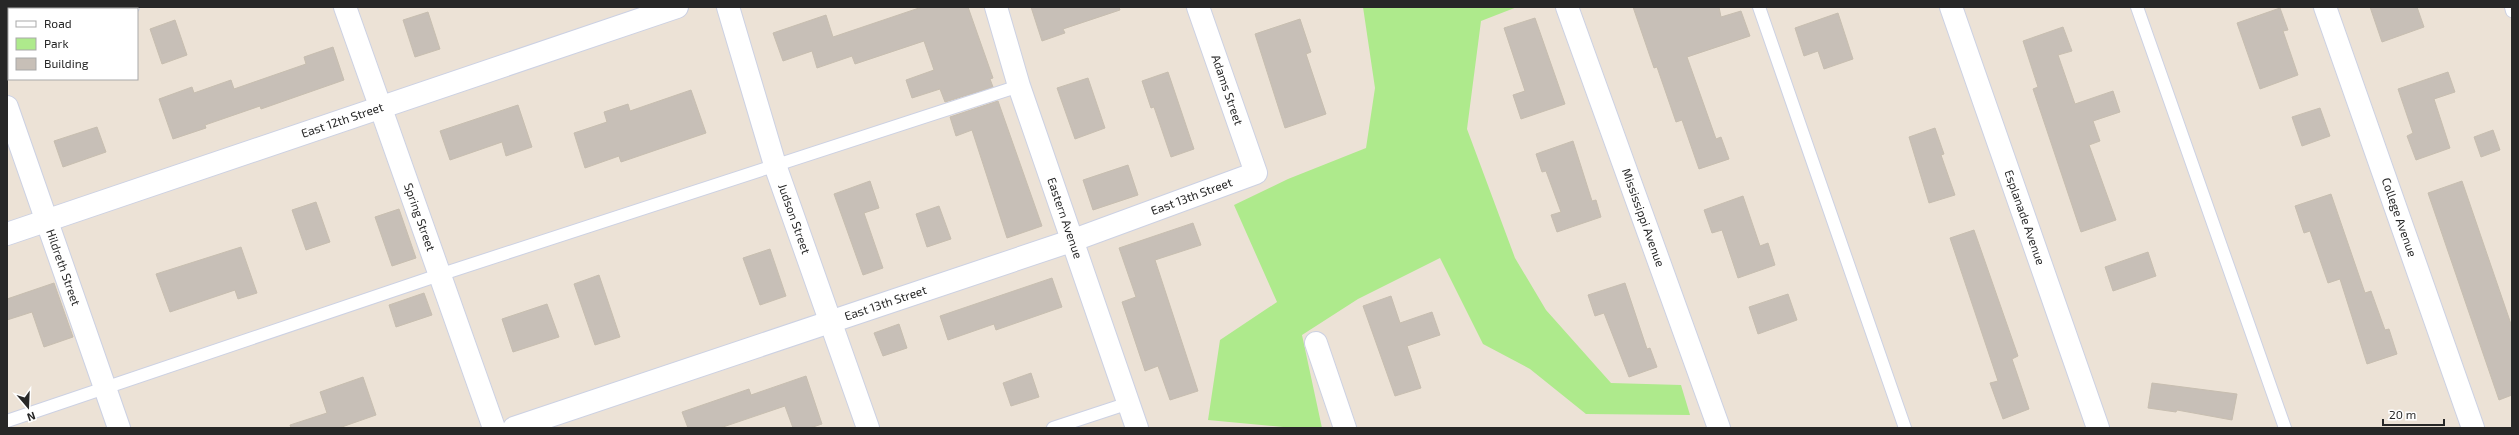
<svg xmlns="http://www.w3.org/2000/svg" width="2519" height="435" font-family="'Exo 2',sans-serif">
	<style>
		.green { fill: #aeea8c }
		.building { fill: #c7bfb7; stroke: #c7beb0 }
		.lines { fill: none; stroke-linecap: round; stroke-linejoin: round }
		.lane-casing { stroke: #ccd1e3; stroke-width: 14 }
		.street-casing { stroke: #ccd1e3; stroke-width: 24 }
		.secondary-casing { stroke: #ccd1e3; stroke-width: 24 }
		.lane { stroke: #fff; stroke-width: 12 }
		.street { stroke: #fff; stroke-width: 22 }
		.secondary { stroke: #fff; stroke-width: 22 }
		.labels { text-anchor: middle; stroke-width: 4; stroke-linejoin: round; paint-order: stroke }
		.street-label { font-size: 12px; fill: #272727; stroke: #fff }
	</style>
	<rect width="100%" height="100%" fill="#ece2d6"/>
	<path class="green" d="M1363,7h154l-36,14 -14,108 48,129 31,52 65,73 70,2 9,30 -104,-1 -56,-45 -47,-25 -43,-86 -82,41 -56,36 20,93h-28l-86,-8 12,-80 57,-38 -43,-97 54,-26 78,-31 9,-60z"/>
	<path class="building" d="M922,7h46l25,71 -3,1 3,8 -48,15 -5,-13 -28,9 -6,-18 28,-10 -10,-29 -69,23 -3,-8 -35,12 -5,-17 -29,10 -10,-28 53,-18 7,22z
		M1031,7h88l1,3 -57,19 2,4 -23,8z
		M1633,7h86l2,10 20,-6 9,25 -63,21 29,82 5,-2 8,22 -30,10 -17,-49 -6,2 -19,-55 -3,1z
		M2370,7h47l7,20 -42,15z
		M2280,8l8,22 -5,1 15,44 -38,14 -23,-66z
		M428,12l12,37 -25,8 -12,-37z
		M1838,13l15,46 -29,10 -6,-18 -14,5 -9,-28z
		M1535,18l30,86 -44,15 -8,-24 12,-4 -21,-63z
		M1300,19l11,33 -5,2 20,60 -41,14 -30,-94z
		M175,20l12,35 -25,9 -12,-35z
		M2063,27l9,24 -14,4 17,49 38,-13 7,21 -27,9 7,20 -11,4 27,75 -35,12 -48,-143 5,-2 -15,-46z
		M333,47l11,33 -83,29 -1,-3 -55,19 1,3 -33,11 -14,-40 33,-12 2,6 37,-13 3,9 72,-25 -2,-7z
		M1168,72l26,77 -23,8 -17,-50 -3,1 -9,-27z
		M2448,72l7,20 -21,7 16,49 -34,12 -9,-24 6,-3 -15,-44z
		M1088,78l17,50 -30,11 -18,-51z
		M691,90l15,43 -85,29 -2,-6 -34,12 -11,-35 33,-11 -3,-10 24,-8 2,7z
		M998,101l44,125 -35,12 -35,-108 -16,6 -6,-19z
		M518,105l14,42 -26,9 -4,-14 -52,18 -10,-29z
		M2320,108l10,28 -28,10 -10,-29z
		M97,127l9,25 -43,15 -9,-26z
		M1935,128l9,26 -3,1 14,40 -26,8 -20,-66z
		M2493,130l7,20 -19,7 -7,-20z
		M1573,141l19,60 4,-1 5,17 -44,15 -6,-17 10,-3 -15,-41 -4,1 -6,-18z
		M1128,165l10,30 -45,15 -10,-30z
		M870,181l9,27 -15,5 19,55 -20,7 -29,-81z
		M2462,181l50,146v68l-13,5 -71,-207z
		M2331,194l34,99 6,-2 14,39 4,-1 8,25 -30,10 -27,-85 -12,4 -18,-52 -6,2 -9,-27z
		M1743,196l17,50 8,-3 7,22 -37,13 -16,-48 -10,3 -8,-23z
		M316,202l14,40 -24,8 -14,-40z
		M939,206l12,33 -24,8 -11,-33z
		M399,209l17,49 -24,8 -17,-49z
		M1193,223l8,22 -46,15 43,131 -28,9 -12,-34 -13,5 -23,-69 14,-5 -17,-49z
		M1974,230l44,126 -6,3 17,50 -26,10 -13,-36 8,-2 -48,-143z
		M241,247l16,46 -19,6 -3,-9 -65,22 -14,-38z
		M770,249l16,47 -26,9 -17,-47z
		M2148,252l8,24 -43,15 -8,-24z
		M599,275l21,62 -25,8 -21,-61z
		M1052,278l10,29 -66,23 -2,-6 -46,16 -8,-24z
		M54,283l19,54 -29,10 -12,-35 -25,8v-21z
		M1625,283l22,66 3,-1 7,19 -28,10 -25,-64 -9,3 -7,-21z
		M424,293l8,22 -36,12 -7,-22z
		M1788,294l9,26 -39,14 -9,-27z
		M1391,296l9,27 32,-11 8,23 -33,11 14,42 -26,8 -32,-90z
		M547,304l12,33 -46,15 -11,-33z
		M899,324l8,24 -24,8 -9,-23z
		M1031,373l8,24 -28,9 -8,-23z
		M806,376l16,48 -12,4h-17l-8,-22 -65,22h-32l-6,-16 67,-23 2,6z
		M363,377l13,38 -37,13h-48l-1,-3 37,-12 -7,-21z
		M2152,383l85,11 -5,26 -55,-10 -1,2 -28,-4z"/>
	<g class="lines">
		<g class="lane-casing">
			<path id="lane" d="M1759,7l146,421
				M2137,7l148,421
				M2511,7l1,4
				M127,9l6,-2
				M7,48l2,-1
				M7,421l432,-146 580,-189
				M1053,428l76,-25"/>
		</g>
		<g class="street-casing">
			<g id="street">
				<path id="s1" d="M345,7l149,421"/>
				<path id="s2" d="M728,7l47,158 93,263"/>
				<path id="s3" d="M1567,7l152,421"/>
				<path id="s4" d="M1951,7l147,421"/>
				<path id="s5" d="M2325,7l148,421"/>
				<path id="s6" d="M7,107l112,321"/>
				<path d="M1316,343l29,85"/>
				<path id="s7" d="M514,428l557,-187 185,-68 -58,-166"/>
			</g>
		</g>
		<g class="secondary-casing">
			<g id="secondary">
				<path id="s8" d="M996,7l23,79 118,342"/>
				<path id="s9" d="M7,234l670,-227"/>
			</g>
		</g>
		<use href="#lane" class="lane"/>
		<use href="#street" class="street"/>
		<use href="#secondary" class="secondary"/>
	</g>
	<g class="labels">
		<g class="street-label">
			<text transform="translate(1227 90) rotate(71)" y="4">Adams Street</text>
			<text dy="4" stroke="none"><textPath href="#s9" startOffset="354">East 12th Street</textPath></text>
			<text dy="4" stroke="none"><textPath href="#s7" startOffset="716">East 13th Street</textPath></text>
			<text dy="4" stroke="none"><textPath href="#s1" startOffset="223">Spring Street</textPath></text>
			<text dy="4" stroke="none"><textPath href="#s8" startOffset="222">Eastern Avenue</textPath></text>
			<text dy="4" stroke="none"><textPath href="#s3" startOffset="224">Mississippi Avenue</textPath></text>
			<text dy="4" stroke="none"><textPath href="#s4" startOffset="223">Esplanade Avenue</textPath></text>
			<text dy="4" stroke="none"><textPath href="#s5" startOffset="223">College Avenue</textPath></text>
			<text dy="4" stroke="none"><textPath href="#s2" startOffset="222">Judson Street</textPath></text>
			<text dy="4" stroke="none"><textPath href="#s6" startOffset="170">Hildreth Street</textPath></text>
			<text dy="4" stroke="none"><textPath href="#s7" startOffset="392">East 13th Street</textPath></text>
		</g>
	</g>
	<rect width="2519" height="435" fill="none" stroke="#272727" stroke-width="16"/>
	<rect x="8" y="8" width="130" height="72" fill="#ffffff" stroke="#a9a9a9"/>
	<rect x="16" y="21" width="20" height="6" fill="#ffffff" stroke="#a9a9a9"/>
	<text x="44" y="28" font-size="12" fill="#272727">Road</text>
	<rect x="16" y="38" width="20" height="12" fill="#aeea8c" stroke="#a9a9a9"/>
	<text x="44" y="48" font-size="12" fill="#272727">Park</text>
	<rect x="16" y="58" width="20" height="12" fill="#c7bfb7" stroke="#a9a9a9"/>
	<text x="44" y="68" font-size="12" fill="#272727">Building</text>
	<g transform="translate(28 407) rotate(161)" stroke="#ffffff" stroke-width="3" paint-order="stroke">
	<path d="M0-3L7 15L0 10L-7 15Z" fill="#272727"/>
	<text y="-6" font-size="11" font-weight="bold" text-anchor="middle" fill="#272727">N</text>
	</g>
	<path d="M2383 419v6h61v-6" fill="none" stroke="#272727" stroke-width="2"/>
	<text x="2389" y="419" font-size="12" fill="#272727" stroke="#ffffff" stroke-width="3" paint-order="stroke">20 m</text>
</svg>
